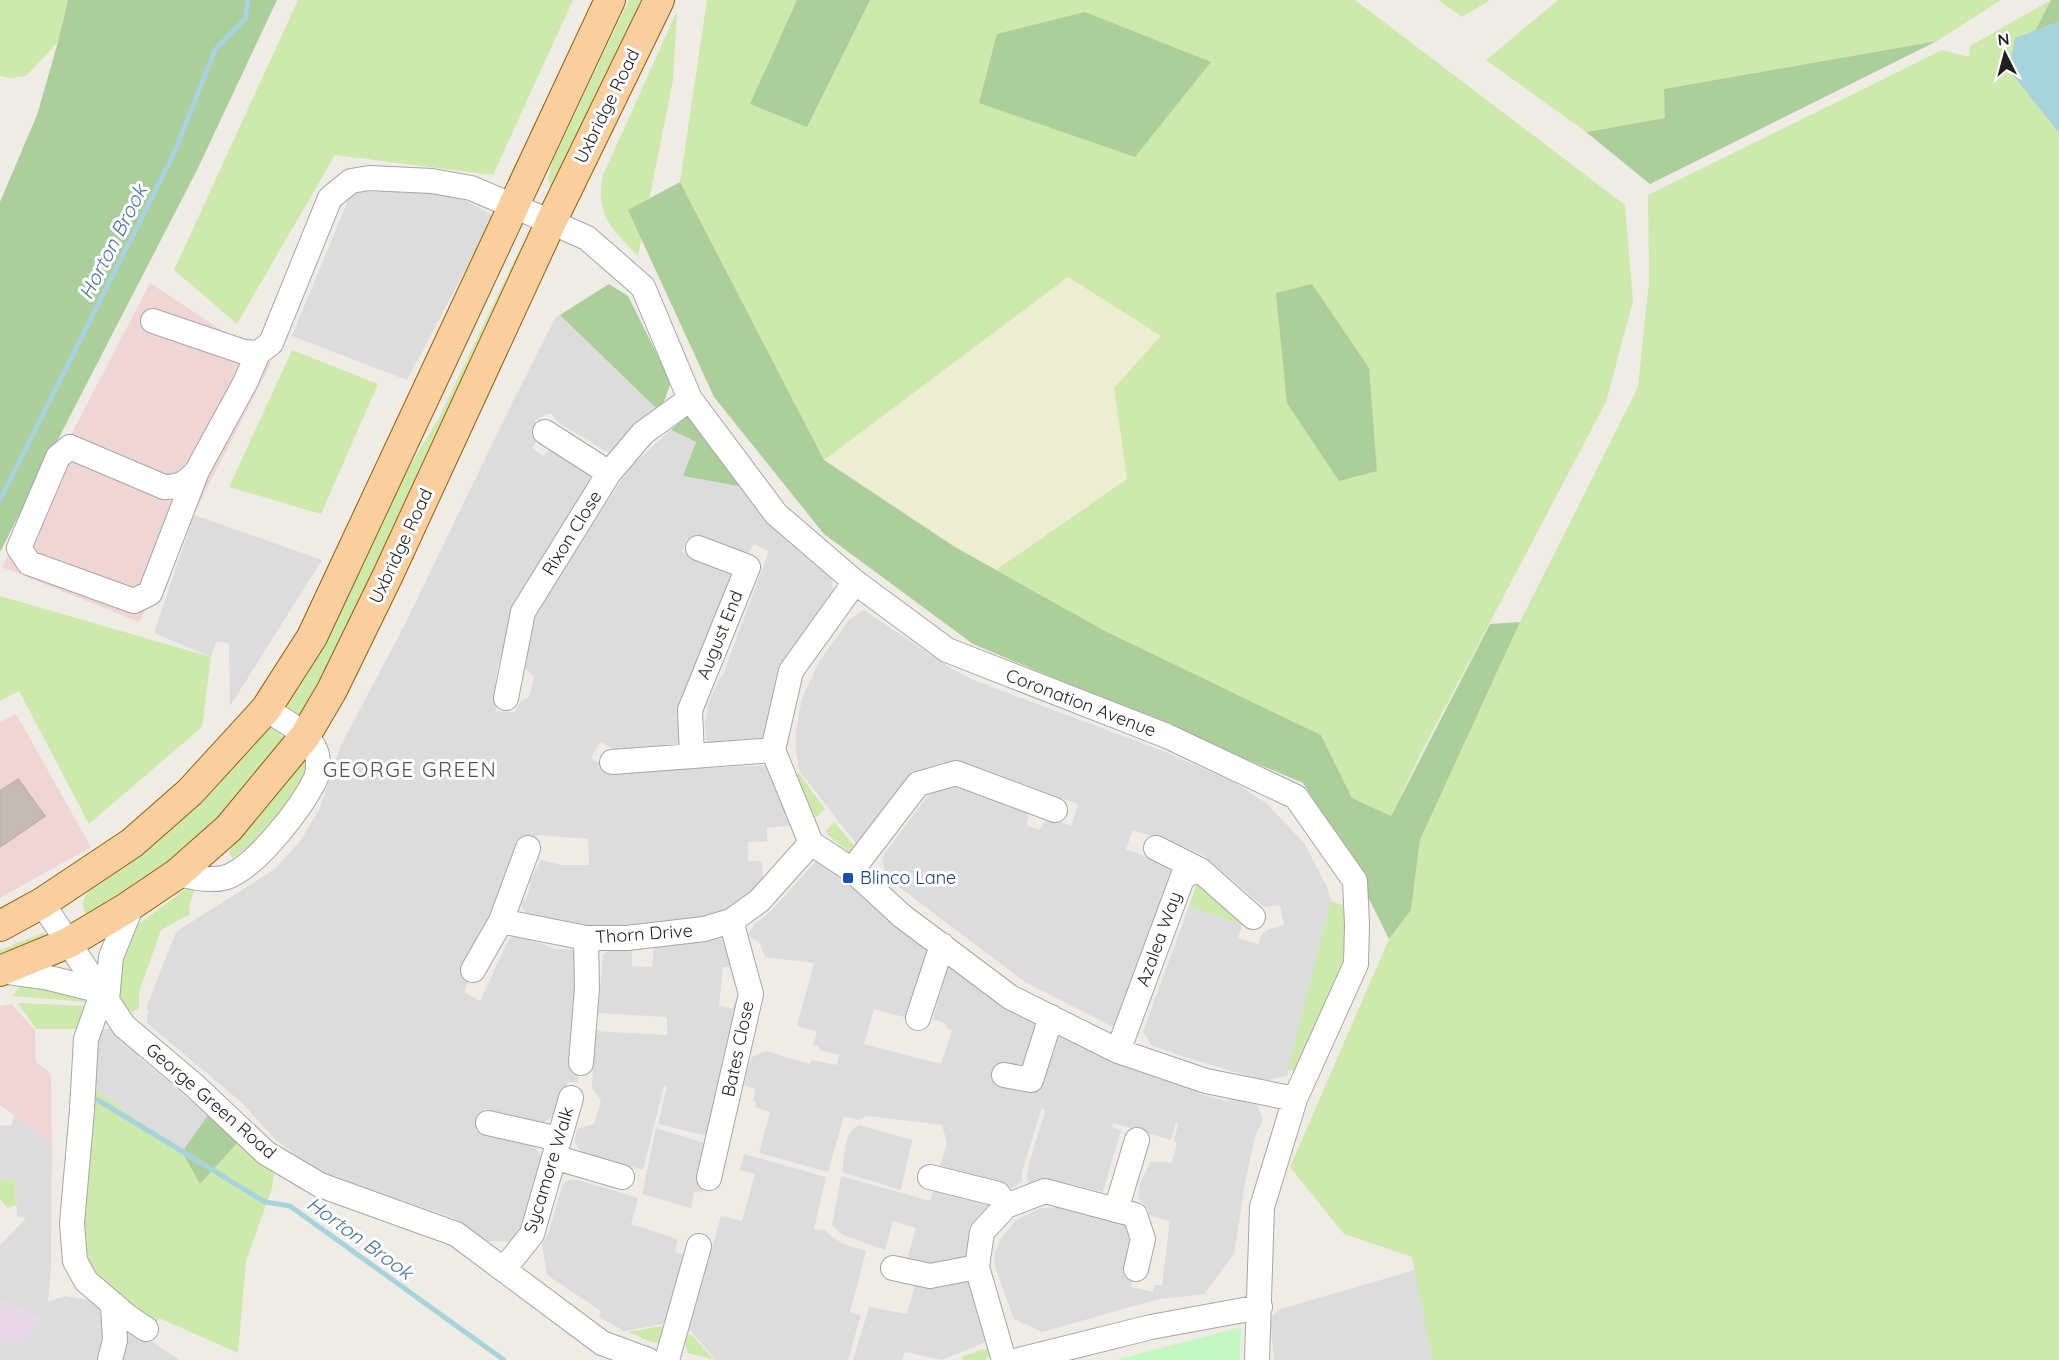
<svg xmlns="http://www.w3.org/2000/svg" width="2059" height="1360" font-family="Quicksand,sans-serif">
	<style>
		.residential { fill: #dddcdc }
		.commercial { fill: #f0d5d5 }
		.industrial { fill: #e8d7e6 }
		.farmland { fill: #edeed1 }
		.grass { fill: #cde9ac }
		.forest { fill: #acce9b }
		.park { fill: #c3f8c5 }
		.water { fill: #a7d3dc }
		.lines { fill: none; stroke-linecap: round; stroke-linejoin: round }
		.stream { stroke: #a7d3dc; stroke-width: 5 }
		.building { fill: #c4bbb5; stroke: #c1b2a8; stroke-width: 1.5 }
		.minor-casing { stroke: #a6a6a6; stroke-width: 26 }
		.major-casing { stroke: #975f03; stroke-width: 32 }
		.minor { stroke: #fff; stroke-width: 24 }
		.major { stroke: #facfa0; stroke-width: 30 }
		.transit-dot { fill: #1a4fb4; stroke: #fff; stroke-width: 2 }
		.labels { text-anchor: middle; stroke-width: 6; stroke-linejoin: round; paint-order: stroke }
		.street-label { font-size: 18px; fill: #1f1f1f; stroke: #fff }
		.transit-label { font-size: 18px; fill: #164399; stroke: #fff; text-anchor: start }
		.water-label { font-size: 20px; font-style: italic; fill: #47779d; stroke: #fff }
		.quarter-label { font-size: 21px; letter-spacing: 1.5px; fill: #525252; stroke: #fff }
	</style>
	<rect width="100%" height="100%" fill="#efece5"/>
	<path class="residential" d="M440,187l54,29 -87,164 -115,-44 59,-143z
		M560,315l100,97 -48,43 -53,-32 -8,-10 -16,7 5,15 -8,13 11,8 10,-10 41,32 -83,144 -13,43 -3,18 1,28 19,1 6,-11 8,-4 5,-20 -10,-10 4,-27 6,-20 31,-55 66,-99 40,-36 25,12 -13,34 60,11 89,91 2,26 -66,138 -59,1 -3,-4 -1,-15 4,-22 11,-25h2l47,-126 -15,-7 -7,10 -8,3 -52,-18 -5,13 50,19 4,6 -51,168 -65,7 -20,-10 -9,16 22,12 9,2 147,-7 26,60 -28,3v13l-19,1v19h14l1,17 6,1 -46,35 -42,8 -97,5 -56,-12 -6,-8 1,-6 3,-1 5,-16 -2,-2 12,-22 20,5h28l-1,-26 -49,-4 -15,2 -9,31 -51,124 16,9 29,-62 8,-4 38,14 22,1 5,54 -4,78h-10l-9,32 -19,10 -56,-15 -8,22 58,14 12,18 -28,79 -30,-1 -34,-23 -112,-38 -11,-1 -30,-17 -1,-4 -25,-19 -35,-38 -93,-78v-9l2,-2 -3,-4 30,-76 99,-63 26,-29 19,-32 20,-61 65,-123 107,-221 44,-86z
		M194,515l128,45 -92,146 -1,-63 -13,-1 -5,15 -57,-24z
		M864,610l88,59 19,10 192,72 69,30 34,22 38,40 23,44 4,14 -44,175 -22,5 -87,-26 -27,-10 -8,-13 46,-126 53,19 -4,13 20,6 4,-10 5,-4 17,-5 -4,-20 -16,2 -61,-52 -8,-4 -62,-21 -7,19 44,17 5,4 -52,153 -10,4 -88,-45 -139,-105 -4,-20 44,-59 10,-8 11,-4 13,1 66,23 2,8 -2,7 14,5 4,-7 6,-4 21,7 7,-22 -105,-38 -20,-5 -11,2 -11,3 -13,8 -60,72 -58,-74 -4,-20v-21l6,-33 17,-36 30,-42z
		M817,860l119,85 -21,75 -41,-11 -10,35 77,20 11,-34 -6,-2 1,-4 -14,-5 15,-55 112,72 140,50 -2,7 30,9 3,-7 25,8 7,16 -8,18 -10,46 -11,71 -30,40 -49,6 -113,32 -28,-13 -20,-55 1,-11 6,-15 15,-18 24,-12 25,-1 64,15 6,37 -4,28 22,5 2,-7h7l8,-64 -23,-6 2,-5 -11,-12 2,-15 11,-22 21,2 5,-20 -3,-2 4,-17 -2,-1 -5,17 -58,-17 -1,4 9,3 -18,62 -32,-8 -14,-1 -29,3 -1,-11 4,-19 14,-44 -3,-5 -20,65v10l-9,6 -74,-20 8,-25 -5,-18 -74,-9 -10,4 -14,-4 -16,56 -69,-19 11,-41 -15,-5 1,-5 -3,-1 3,-12 -12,-4 6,-25 4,-4 12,-5 44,13 2,-4 25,5 2,-10 -20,-5v-4l-6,-1 4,-13 -20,-6 17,-63 -49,-6 -6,-15 -9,-5 -1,-4 5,-9 16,-12z
		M720,939l5,1 14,28 -16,-1 -4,38 13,4 5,-12 6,-1 -28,142 -57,-14 9,-37 -3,-1 -21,84 -61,-18 -8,-10 3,-13 17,-5 7,-24 -9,-12 2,-57 73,4v-18l-69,-4 5,-58 9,-7 20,-1v19l20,1 2,-21z
		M115,1028l24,20v9l69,58 -26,37 -92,-66 1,-56z
		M15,1116l37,28 -1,123 -3,35 16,-6 27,4 88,60h-179v-21l19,7 21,-29 -40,-16v-56l26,-27 -9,-2 -2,-36h-15v-55l11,1z
		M858,1125l54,15 -11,50 -59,-18 4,-30 6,-12z
		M656,1128l58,18 -12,47 -8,-2 -3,17 -49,-14z
		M744,1154l82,23 -12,52 11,1 7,7 12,7 22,7 -16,61 11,3 -13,45h-132l-27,-31 32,-113 21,5 13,-47 -15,-4z
		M841,1176l89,25 5,-16 56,19 -5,5 -16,48 -34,14 -29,-12 9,-31 -23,-7 -8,29 -42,-15 -11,-10z
		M568,1180h10l60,18 -7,26 47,15 -3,13 12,4 -17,67 -46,8 -25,-14 2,-6 -54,-36 -5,-31 7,-12 13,-46z
		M1415,1270l17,90h-158l-4,-42 10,-9z
		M970,1278l16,64 -44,18 -37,-8 -3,8h-49l16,-53 38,7 9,-34z"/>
	<path class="commercial" d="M150,283l121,80 -132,259 -137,-55z
		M16,714l75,133 -91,51v-176z
		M11,1004l24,26 1,32 15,12 1,70 -52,-39v-99z"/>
	<path class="industrial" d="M0,1301l40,15 -16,27 -5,3 -19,-7z"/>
	<path class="farmland" d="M1068,277l94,59 -48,52 13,91 -131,91 -41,-23 -131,-87z"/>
	<path class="grass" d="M0,0h68l-10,42 -32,34 -17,2 -9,-2z
		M298,0h275l-80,175 -158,-20 -98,169 -63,-54z
		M629,0h25l-102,193 -4,-15 5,-18z
		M707,0h648l270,205 8,96 -27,101 -184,349 -31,65 -39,-18 -31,-63 -216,-104 -109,-61 131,-91 -13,-91 47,-52 -93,-59 -244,183 -144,-278z
		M1438,0h52l-28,17z
		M1558,0h443l-64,41 -273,48 2,29 -80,14 -100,-72z
		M2051,0l-16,31 -20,7 27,72 17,23v1227h-627l-20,-103 -68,-23 -54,-67 99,-228 22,-29 9,-70 100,-218 118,-235 11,-106 -1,-86 294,-145 27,7 1,-11z
		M677,11l-4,69 -35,176c-26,-27 -43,-41 -35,-81z
		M532,237l-225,478 -13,3 -12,-14 122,-229 34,-55 79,-165 8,-15z
		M292,350l86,34 -57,130 -92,-27z
		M0,596l211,61 -9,70 -113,97 -70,-133 -19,10z
		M275,727l6,6 3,7 -36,52 -70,66 -86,57 -7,-2c-5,-10 0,-16 5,-25l171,-159z
		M308,757l-2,19 -29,44 -26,25 -18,13 -3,-3v-6l70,-91z
		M798,772l27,37 -10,9 -18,-41z
		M834,822l26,30 -10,2 -25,-22z
		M1200,884l44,38 -2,3 -53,-19 7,-20z
		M198,886c-6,8 -10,18 -8,28l-29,16 -22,62v16l-7,4 -11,-8 -5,-12 1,-42 11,-18 59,-44z
		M1331,901l20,7 2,28 -47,135 -18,-1z
		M42,933l5,1 1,6 -48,21v-11z
		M35,983l52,15v4l-74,-6 6,-10z
		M18,1003l70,3 -4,23h-48z
		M90,1086l92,66 18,31 39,-42 35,33 -2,14 -26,73 -8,92 -79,-35 -4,6 -64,-40 -22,-33z
		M15,1179l1,26 -8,3 -8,-9v-19z
		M673,1324l-8,20 -14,-2 -23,-10z
		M688,1334l4,1 22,25 -26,-7 -3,-9z
		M984,1349h10l-8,11h-23l-2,-3z"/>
	<path class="forest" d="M68,0h209l-79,168 -198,384v-350l37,-87 21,-73z
		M797,0h73l-63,127 -57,-23z
		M2051,0h8v22l-24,9z
		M1085,12l126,50 -76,95 -156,-54 18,-69z
		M1937,41l-287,143 -64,-52 79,-14 -1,-29z
		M680,182l144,278 131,87 150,84 216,104 31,63 39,18 99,-192 30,-2 -100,218 -9,70 -22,29c-26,-53 -53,-106 -86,-156l-330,-139 -149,-110 -110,-137 -86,-187z
		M609,284l19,12 43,86 -11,30 -100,-97z
		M1312,284l57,84 8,103 -38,10 -52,-78 -11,-110z
		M689,414l54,73 -60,-11 13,-34 -25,-12z
		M208,1115l31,26 -39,43 -18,-32z"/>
	<path class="park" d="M1241,1327l-1,33h-124l7,-2z"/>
	<path class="water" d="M2059,22v111l-50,-63 6,-32z"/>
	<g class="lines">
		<path class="stream" d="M0,500l175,-349 40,-101 30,-31 3,-19
			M98,1100l167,102 25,4 214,154"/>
	</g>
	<path class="building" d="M18,779l27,37 -45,31v-56z"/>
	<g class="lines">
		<g class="minor-casing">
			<path id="minor" d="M153,321l91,31 14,1 13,-10 59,-145 21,-17 18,-3 63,3 39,7 80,34 36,16 56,49 47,112 86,115 79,68 92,68 220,86 129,61 59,84 2,44 -1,39 -61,135 -33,108 -5,153
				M545,432l64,41
				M197,471l-47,122 -16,8 -105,-38 -10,-15 39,-91 12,-10 94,40c15,0 23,-4 33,-16l49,-90 12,-28
				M855,582l-64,89 -18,79 38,93 41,27 50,46 108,81 108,54 88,30 89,18
				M506,698l17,-86 86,-139 34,-40 47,-34
				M692,756l-2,-46 58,-143 -50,-19
				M612,762l161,-12
				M1156,848l44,22
				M852,870l66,-86 38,-11 99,37
				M177,874c16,3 34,8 50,3 30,-11 74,-69 88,-97 4,-8 4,-23 0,-31 -9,-18 -33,-29 -49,-40
				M42,903l82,123 71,60 71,67 54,32 136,49 146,109 46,17
				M501,921l27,-73
				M473,970l28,-49 85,17h41l77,-9 27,-8 28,-20 52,-58
				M1,971l48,7 49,12
				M102,994l-16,45 -4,71 -10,113 3,38 11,20 42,36 18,12
				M107,1000l4,-43 21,-52
				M918,1018l24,-73
				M1118,1051l65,-175 17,-6 53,47
				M581,1063l6,-75 -1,-50
				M1004,1075l27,5 20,-63
				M488,1123l71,16
				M554,1157l68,20
				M930,1177l68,17 8,12
				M709,1178l42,-184 -20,-73
				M1116,1210l21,-70
				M893,1268l37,8 47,-9
				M504,1269l28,-35 39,-136
				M110,1360l5,-20 -2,-36
				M667,1360l32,-114
				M1004,1360l-27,-93 5,-35 24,-26 39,-15 90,24 8,24 -7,30
				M1019,1360l132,-33 109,-20"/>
		</g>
		<g class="major-casing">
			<path id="major" d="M0,926l42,-23 90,-60 58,-51 76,-83 46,-72 298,-637
				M0,971l68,-28 57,-34 52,-35 52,-46 76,-92 27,-46 56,-115 163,-353 108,-222"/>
		</g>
		<use href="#minor" class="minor"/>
		<use href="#major" class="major"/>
	</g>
	<rect class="transit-dot" x="842" y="872" width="12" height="12" rx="3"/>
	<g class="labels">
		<g class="street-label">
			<text transform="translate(607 106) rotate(-64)" y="6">Uxbridge Road</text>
			<text transform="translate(572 533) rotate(-58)" y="6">Rixon Close</text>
			<text transform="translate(401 546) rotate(-65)" y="6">Uxbridge Road</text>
			<text transform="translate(720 635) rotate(-68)" y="6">August End</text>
			<text transform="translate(1081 703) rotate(21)" y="6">Coronation Avenue</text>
			<text transform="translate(644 934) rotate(-4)" y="6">Thorn Drive</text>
			<text transform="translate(1159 939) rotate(-70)" y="6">Azalea Way</text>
			<text transform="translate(738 1049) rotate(-78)" y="6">Bates Close</text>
			<text transform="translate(211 1101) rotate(41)" y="6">George Green Road</text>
			<text transform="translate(549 1170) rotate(-73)" y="6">Sycamore Walk</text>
		</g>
		<g class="transit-label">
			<text x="860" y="884">Blinco Lane</text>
		</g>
		<g class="water-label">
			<text transform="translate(113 242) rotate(-63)" y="7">Horton Brook</text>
			<text transform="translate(360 1238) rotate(36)" y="7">Horton Brook</text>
		</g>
		<g class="quarter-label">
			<text x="410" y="777">GEORGE GREEN</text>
		</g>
	</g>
	<g transform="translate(2005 54) rotate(354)" stroke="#ffffff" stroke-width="4.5" paint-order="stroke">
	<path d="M0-4.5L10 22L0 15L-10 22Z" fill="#1f1f1f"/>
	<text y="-9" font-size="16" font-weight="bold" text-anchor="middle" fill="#1f1f1f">N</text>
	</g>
</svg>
